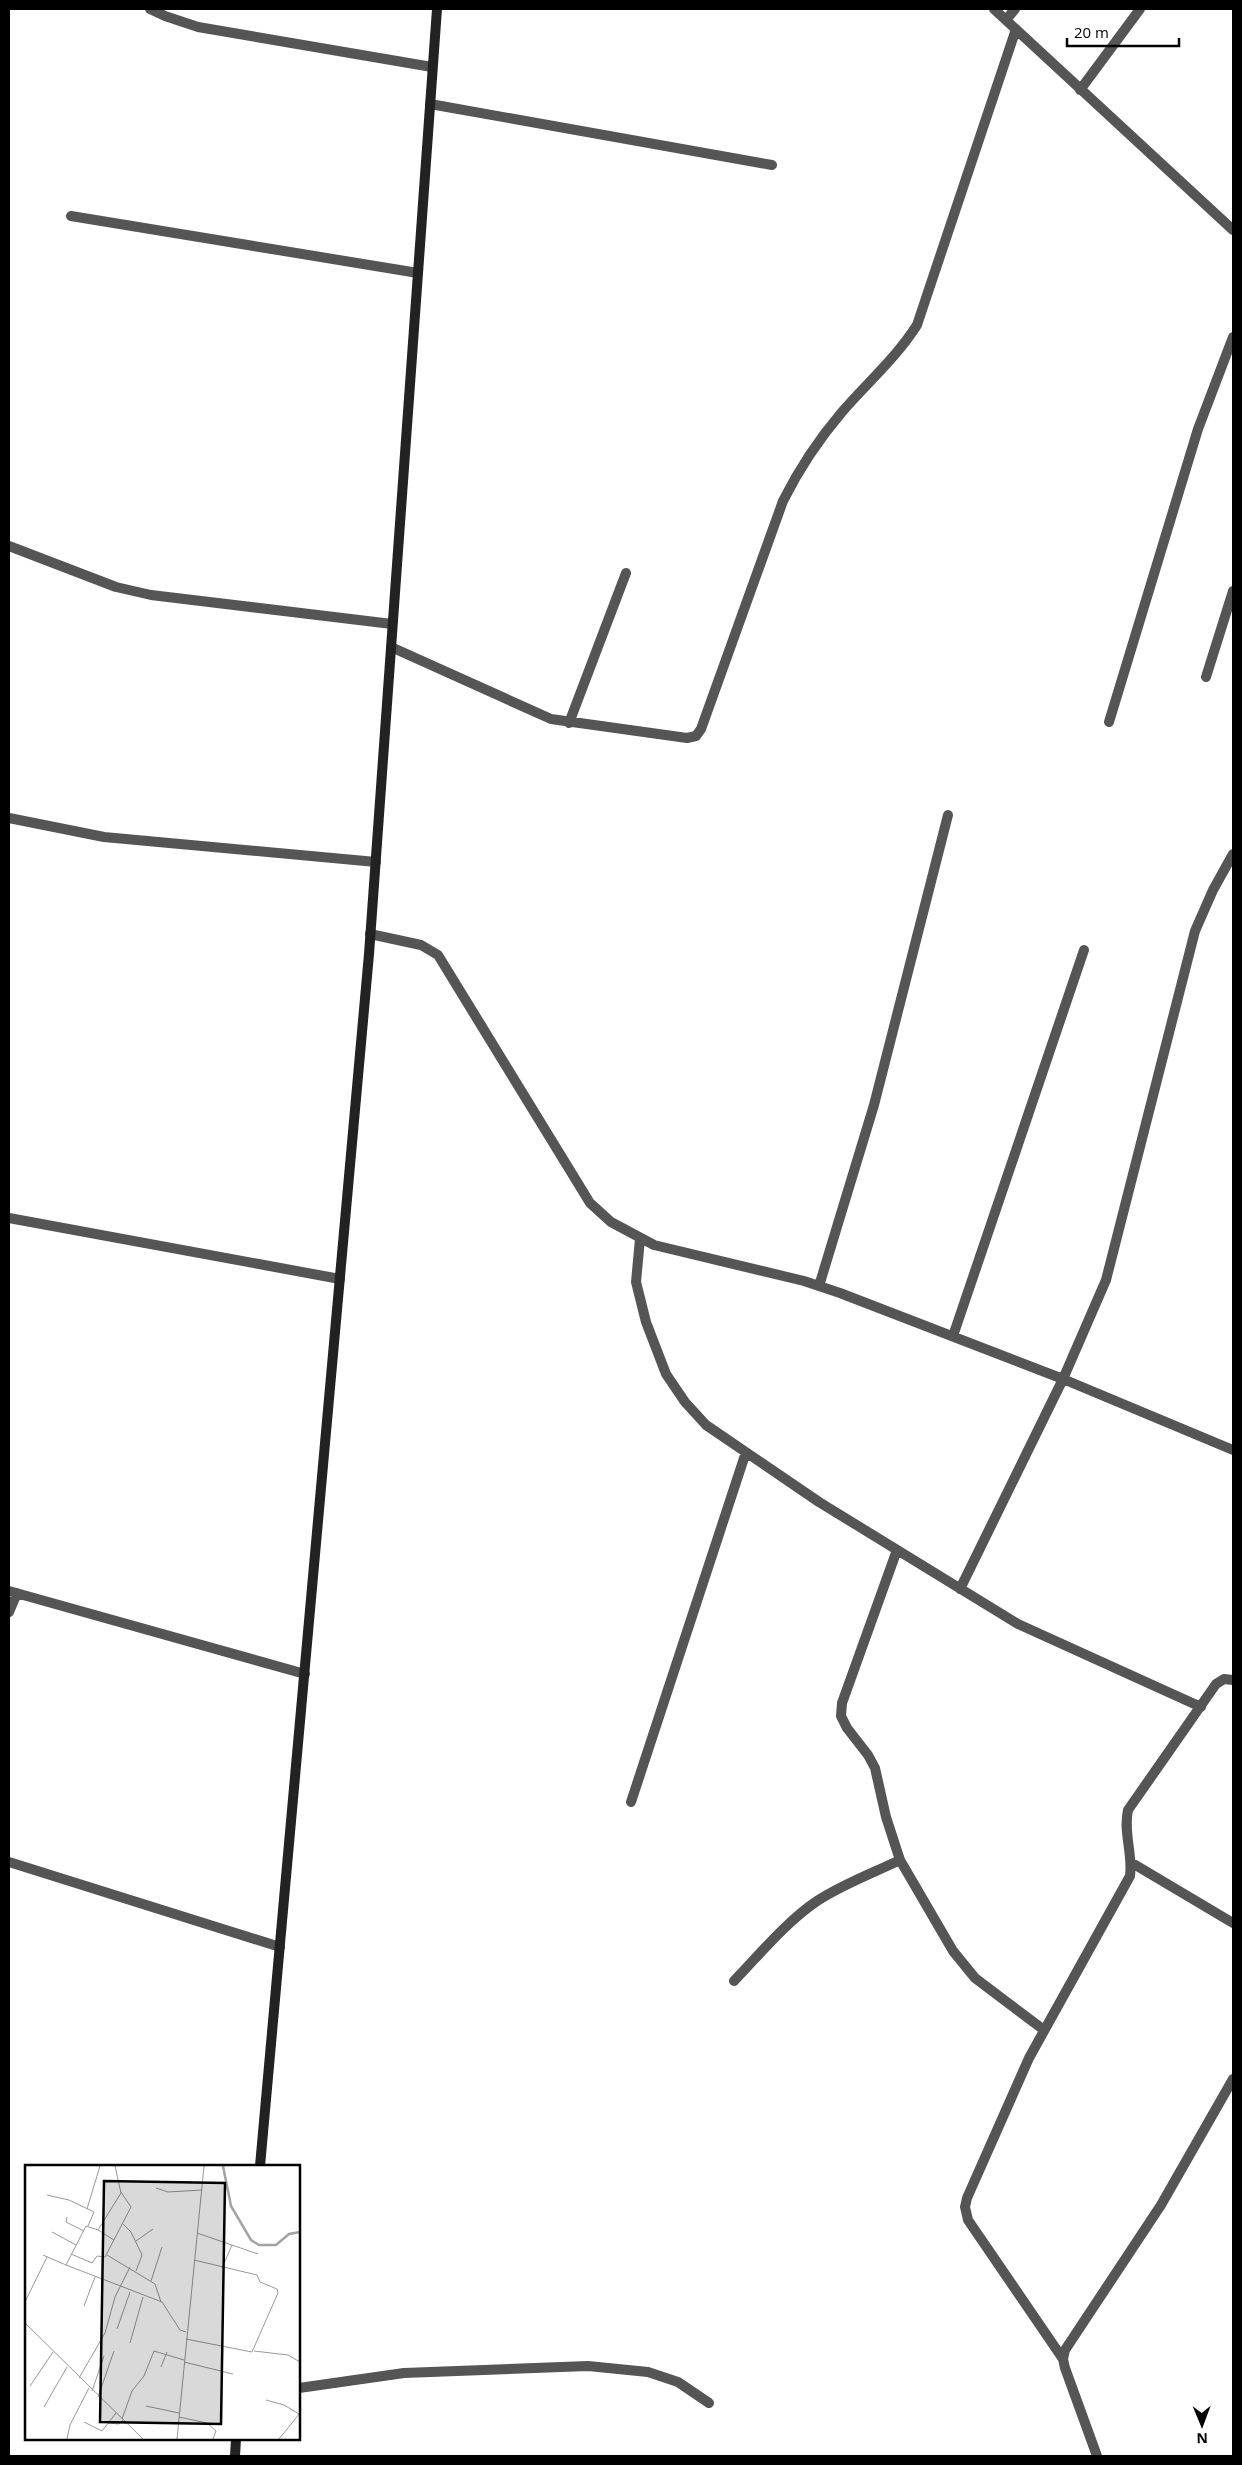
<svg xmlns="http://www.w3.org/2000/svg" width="1242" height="2465" font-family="'Open Sans',sans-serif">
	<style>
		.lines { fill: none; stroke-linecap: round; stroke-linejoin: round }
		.lane { stroke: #555; stroke-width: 10 }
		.street { stroke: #555; stroke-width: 10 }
		.secondary { stroke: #222; stroke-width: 10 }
		.inset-river { fill: none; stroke: #a3a3a3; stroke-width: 2.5 }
		.inset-road { fill: none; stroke: #999; stroke-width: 1 }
		.view { fill: #000; fill-opacity: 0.15; stroke: #000; stroke-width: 2.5 }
		.inset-edge { fill: none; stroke: #000; stroke-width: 2.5 }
	</style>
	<rect width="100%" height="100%" fill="#fff"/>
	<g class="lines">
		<path class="lane" d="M71,216l347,57
			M9,1218l331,61"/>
		<path class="street" d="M150,9l15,7 33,11 234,40
			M994,9l239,221
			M1006,20l9,-11
			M1080,90l60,-81
			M430,104l342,61
			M9,546l107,41 35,8 241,29
			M391,647l160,72 136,19 9,-2 5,-7 82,-228c16,-32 36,-62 59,-89 25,-29 54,-54 75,-87l99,-296
			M1206,677l27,-86
			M1109,722l89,-293 35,-92
			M569,723l57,-150
			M9,818l95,19 272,25
			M370,934l51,11 17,10 152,248 21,19 43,23 150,36 36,12 223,86 170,71
			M640,1239l-4,43 10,40 20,52 19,28 21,23 113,77 199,122 183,83
			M819,1286l55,-181 74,-290
			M953,1336l131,-386
			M897,1550l-55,153 -1,13 6,12 21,27 7,13 11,49 14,43 53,91 22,27 69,52
			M960,1589l103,-210 43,-99 89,-349 18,-41 20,-36
			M9,1591l296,83
			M9,1612l8,-19
			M631,1802l115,-350
			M9,1862l271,85
			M1132,1863l101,60
			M734,1981c26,-27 52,-59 83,-80 26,-17 56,-28 83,-41
			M1063,2359l-95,-139 -3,-13 2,-9 62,-140 101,-182c3,-22 -7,-44 -2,-66l88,-126 8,-5 9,1
			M299,2388l105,-15 184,-7 60,6 30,10 31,21
			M1097,2456l-32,-88 -2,-9 2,-9 96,-145 72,-126"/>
		<path class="secondary" d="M260,2166l109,-1212 68,-945
			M235,2456l1,-17"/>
	</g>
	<g transform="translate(25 2165)">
		<rect width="275" height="275" fill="#fff"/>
		<path class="inset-river" d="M198,1l8,40 20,34 8,5h17l13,-11 11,-2"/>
		<path class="inset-road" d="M90,1l6,27 -23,37 -12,-4 -20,39 96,37 18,28 6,2M131,23l12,4 34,-2M22,30l22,5 25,12 -6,14M62,44l13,-43M42,52l-1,5 18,9M98,59l8,8 11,23 -6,16M73,65l16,10M27,67l24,13M172,68l61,21M111,76l17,-12M46,89l21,9 5,-7 8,1 26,-50 -10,-15M18,90l23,10M82,90l48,29 6,18M197,103l10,-23M126,116l11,-34M0,137l22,-45M59,141l11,-29M0,158l118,116M92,164l13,-37M161,174l66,13 26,-59 -1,-4 -17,-7 -3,-7 -63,-15M105,178l13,-46M229,186l34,4 12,7M159,197l49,12M136,202l6,-15M54,213l26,-45 10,-36 15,-30M5,221l23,-34M67,226l12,-35M73,232l16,-46M241,235l18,5 15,9M121,241l33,7M19,242l23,-40M154,252l28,6 9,8 -3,8M97,254l10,-28 12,-15 10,-25 30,9M59,257l18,9 14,-18M83,258l11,1 4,-4M42,274l3,-14 19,-37M152,274l27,-273M254,274l21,-26"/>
		<path class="view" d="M79,16l121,2 -4,241 -121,-2z"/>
		<rect width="275" height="275" class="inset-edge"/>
	</g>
	<rect width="1242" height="2465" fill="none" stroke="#000000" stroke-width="20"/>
	<g transform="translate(1202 2425) rotate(179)" stroke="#ffffff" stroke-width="4" paint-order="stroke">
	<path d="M0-4L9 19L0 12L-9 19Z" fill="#000000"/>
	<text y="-8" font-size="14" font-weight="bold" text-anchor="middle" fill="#000000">N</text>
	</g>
	<path d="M1067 38v8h112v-8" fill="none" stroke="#000000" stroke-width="2.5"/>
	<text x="1074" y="38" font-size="15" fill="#000000" stroke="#ffffff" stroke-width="4" paint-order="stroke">20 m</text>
</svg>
